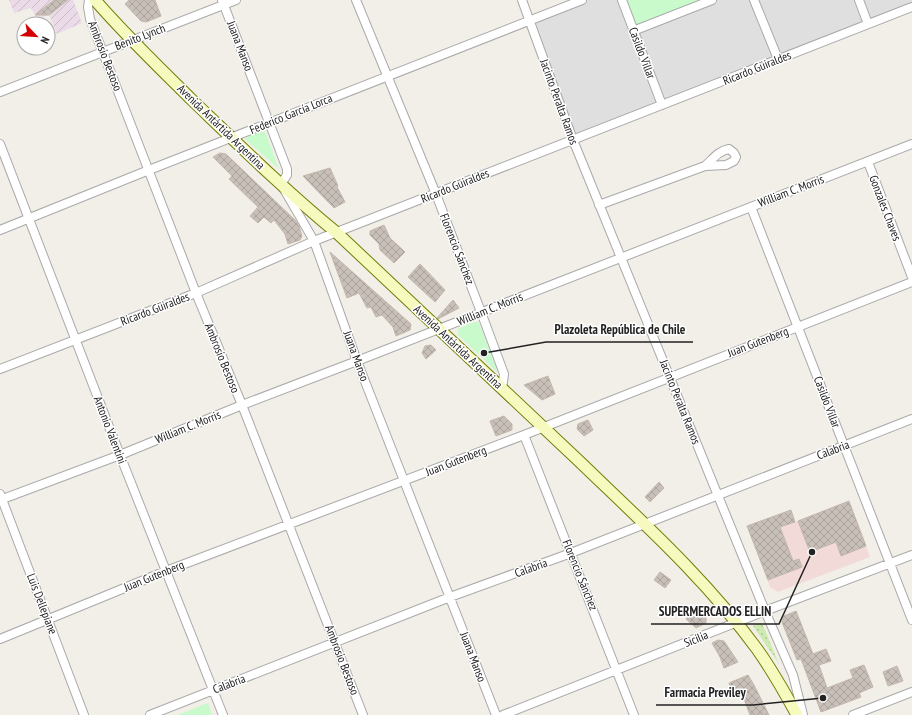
<svg xmlns="http://www.w3.org/2000/svg" width="912" height="715" font-family="'PT Sans Narrow',sans-serif">
	<style>
		.residential { fill: #e0dfdf }
		.commercial { fill: #f2dad9 }
		.industrial { fill: url(#industrial-furrows) }
		.grass { fill: url(#grass-dots) }
		.park { fill: #c8facc }
		.building { fill: url(#building-cross-hatch); stroke: #c4b6ab }
		.lines { fill: none; stroke-linecap: round; stroke-linejoin: round }
		.street-casing { stroke: #a9a9a9; stroke-width: 10 }
		.secondary-casing { stroke: #707d05; stroke-width: 13 }
		.street { stroke: #fff; stroke-width: 8 }
		.secondary { stroke: #f7fabf; stroke-width: 11 }
		.labels { text-anchor: middle; stroke-width: 3; stroke-linejoin: round; paint-order: stroke }
		.street-label { font-size: 12px; fill: #222; stroke: #fff }
		.leader { fill: none; stroke: #222; stroke-width: 1.5 }
		.callout-dot { fill: #222; stroke: #fff; stroke-width: 1.5 }
		.callout-label { font-size: 13px; text-anchor: middle; font-weight: bold; fill: #222; stroke: #fff; stroke-width: 3; stroke-linejoin: round; paint-order: stroke }
	</style>
	<defs>
		<pattern id="industrial-furrows" width="10" height="10" patternUnits="userSpaceOnUse"><rect width="10" height="10" fill="#ebdbe8"/><path d="M-1 1l2-2M0 10L10 0M9 11l2-2" fill="none" stroke="#c9bcc7"/></pattern>
		<pattern id="grass-dots" width="8" height="8" patternUnits="userSpaceOnUse"><rect width="8" height="8" fill="#cdebb0"/><path d="M2 2h.1M6 6h.1" fill="none" stroke="#b0c997" stroke-width="1.8" stroke-linecap="round"/></pattern>
		<pattern id="building-cross-hatch" width="8" height="8" patternUnits="userSpaceOnUse"><rect width="8" height="8" fill="#c7bfb8"/><path d="M0 0l8 8M0 8l8-8" fill="none" stroke="#aba49e"/></pattern>
	</defs>
	<rect width="100%" height="100%" fill="#f2efe9"/>
	<path class="residential" d="M582,0h330v7l-339,133 -43,-120z"/>
	<path class="commercial" d="M849,501l21,56 -92,35 -8,-5 -23,-61 44,-16 4,12z"/>
	<path class="industrial" d="M9,0h64l9,23 -25,11 -8,-19 -12,3 -6,-10 -17,5z"/>
	<path class="grass" d="M762,623l17,41 -26,-38z"/>
	<path class="park" d="M622,0h90l-79,31z
		M261,131h4l14,38 -34,-30 3,-4z
		M474,321l5,2 19,50 -40,-38v-6z
		M208,703l4,12h-35z"/>
	<path class="building" d="M54,0h14l-19,15h-14z
		M129,0h26l6,16 -15,6 -5,-1 -16,-17z
		M220,153l6,1 69,66 4,6 3,10 -2,4 -12,4 -3,-10 -11,-14 -3,3 -7,-6 -6,6 -8,-7 8,-9 -29,-28 3,-3 -19,-19z
		M330,168l8,18 -1,1 8,15 -11,6 -31,-32z
		M384,225l6,13 15,14 -11,11 -14,-13 -1,-6 -9,-9v-4z
		M330,252l81,72 -1,6 -14,6 -3,-9 -11,-12 -6,2 -5,-10 -4,1 -8,-15 -12,5z
		M420,264l25,26 -10,12 -27,-25z
		M453,300l6,8 -21,11 -1,-1z
		M431,345l5,5 -10,9 -4,-6 3,-7z
		M548,376l7,18 -13,6 -18,-15z
		M504,416l8,8v6l-16,6 -6,-15z
		M588,420l5,10 -9,6 -7,-7 1,-5z
		M659,482l5,6 -14,14 -5,-5z
		M849,501l17,45 -25,10 -5,-14 -26,10 -12,-31z
		M791,510l4,12 -15,5 13,34 6,-2 3,8 -34,13 -21,-54z
		M660,572l11,8 -6,8 -11,-8z
		M696,606l10,10v7l-10,5 -10,-9z
		M796,611l17,43 13,-5 5,12 -12,4 8,23 26,-10 -3,-8 14,-5 9,22 -14,6 2,4 -40,15 -20,-53 -4,1 -15,-38 2,-6z
		M718,640l6,1 14,21 -14,6 -4,-11 -8,-14z
		M897,666l6,15 -15,5 -5,-14z
		M748,675l6,10 15,30h-19l-9,-24 -8,3 -4,-11z"/>
	<g class="lines">
		<g class="street-casing">
			<path id="street" d="M89,0l-1,7 2,12 106,274 46,112 121,310
				M222,0l65,169v6l-6,9 33,57 43,120 139,354
				M356,0l80,194 45,118 23,62 -2,15
				M522,0l51,140 192,471 28,64 10,40
				M622,0l40,105
				M754,0l24,59
				M859,0l9,24
				M633,31l79,-31
				M0,92l236,-92
				M0,144l120,311 103,260
				M868,162l44,115
				M599,205l106,-39 21,-1 8,-4 2,-4 -2,-4 -5,-4c-11,2 -16,10 -24,17
				M751,207l161,413
				M0,230l149,-60 433,-170
				M0,369l196,-76 118,-52 598,-234
				M524,435l110,280
				M0,494l84,221
				M0,500l120,-45 122,-50 115,-44 555,-217
				M0,639l166,-68 358,-136 388,-153
				M150,715l300,-118 121,-44 341,-134
				M503,715l262,-104 147,-56
				M853,715l59,-23"/>
		</g>
		<g class="secondary-casing">
			<path id="secondary" d="M95,0c31,36 65,68 98,101 47,45 94,91 144,132 80,76 162,152 242,228 62,60 127,118 178,188 15,21 28,44 40,66"/>
		</g>
		<use href="#street" class="street"/>
		<use href="#secondary" class="secondary"/>
	</g>
	<g class="labels">
		<g class="street-label">
			<text transform="translate(140 37) rotate(-21)" y="4">Benito Lynch</text>
			<text transform="translate(240 46) rotate(69)" y="4">Juana Manso</text>
			<text transform="translate(642 53) rotate(69)" y="4">Casildo Villar</text>
			<text transform="translate(105 56) rotate(69)" y="4">Ambrosio Bestoso</text>
			<text transform="translate(757 68) rotate(-22)" y="4">Ricardo Güiraldes</text>
			<text transform="translate(559 102) rotate(70)" y="4">Jacinto Peralta Ramos</text>
			<text transform="translate(291 114) rotate(-22)" y="4">Federico García Lorca</text>
			<text transform="translate(221 127) rotate(44)" y="4">Avenida Antártida Argentina</text>
			<text transform="translate(455 186) rotate(-22)" y="4">Ricardo Güiraldes</text>
			<text transform="translate(791 191) rotate(-21)" y="4">William C. Morris</text>
			<text transform="translate(885 208) rotate(69)" y="4">Gonzales Chaves</text>
			<text transform="translate(457 249) rotate(69)" y="4">Florencio Sánchez</text>
			<text transform="translate(155 309) rotate(-21)" y="4">Ricardo Güiraldes</text>
			<text transform="translate(490 309) rotate(-22)" y="4">William C. Morris</text>
			<text transform="translate(758 342) rotate(-21)" y="4">Juan Gutenberg</text>
			<text transform="translate(458 347) rotate(43)" y="4">Avenida Antártida Argentina</text>
			<text transform="translate(356 356) rotate(70)" y="4">Juana Manso</text>
			<text transform="translate(222 358) rotate(68)" y="4">Ambrosio Bestoso</text>
			<text transform="translate(680 402) rotate(68)" y="4">Jacinto Peralta Ramos</text>
			<text transform="translate(827 402) rotate(69)" y="4">Casildo Villar</text>
			<text transform="translate(188 427) rotate(-22)" y="4">William C. Morris</text>
			<text transform="translate(110 430) rotate(69)" y="4">Antonio Valentini</text>
			<text transform="translate(833 450) rotate(-21)" y="4">Calabria</text>
			<text transform="translate(456 461) rotate(-21)" y="4">Juan Gutenberg</text>
			<text transform="translate(531 568) rotate(-20)" y="4">Calabria</text>
			<text transform="translate(580 575) rotate(68)" y="4">Florencio Sánchez</text>
			<text transform="translate(154 576) rotate(-22)" y="4">Juan Gutenberg</text>
			<text transform="translate(42 604) rotate(69)" y="4">Luis Dellepiane</text>
			<text transform="translate(696 639) rotate(-22)" y="4">Sicilia</text>
			<text transform="translate(473 657) rotate(69)" y="4">Juana Manso</text>
			<text transform="translate(342 660) rotate(69)" y="4">Ambrosio Bestoso</text>
			<text transform="translate(229 684) rotate(-21)" y="4">Calabria</text>
		</g>
	</g>
	<path class="leader" d="M484 353L546 342H693M812 552L779 624H651M823 698L753 705H656"/>
	<g class="callout-dot">
		<circle cx="484" cy="353" r="4"/>
		<circle cx="812" cy="552" r="4"/>
		<circle cx="823" cy="698" r="4"/>
	</g>
	<g class="callout-label">
		<text x="620" y="334">Plazoleta República de Chile</text>
		<text x="715" y="616">SUPERMERCADOS ELLIN</text>
		<text x="705" y="697">Farmacia Previley</text>
	</g>
	<g transform="translate(36 36) rotate(115)"><circle r="19" fill="#ffffff" stroke="#a7a7a7"/>
	<path d="M0-3L7 15L0 10L-7 15Z" fill="#d40000"/>
	<text y="-6" font-size="11" font-weight="bold" text-anchor="middle" fill="#222222">N</text>
	</g>
</svg>
